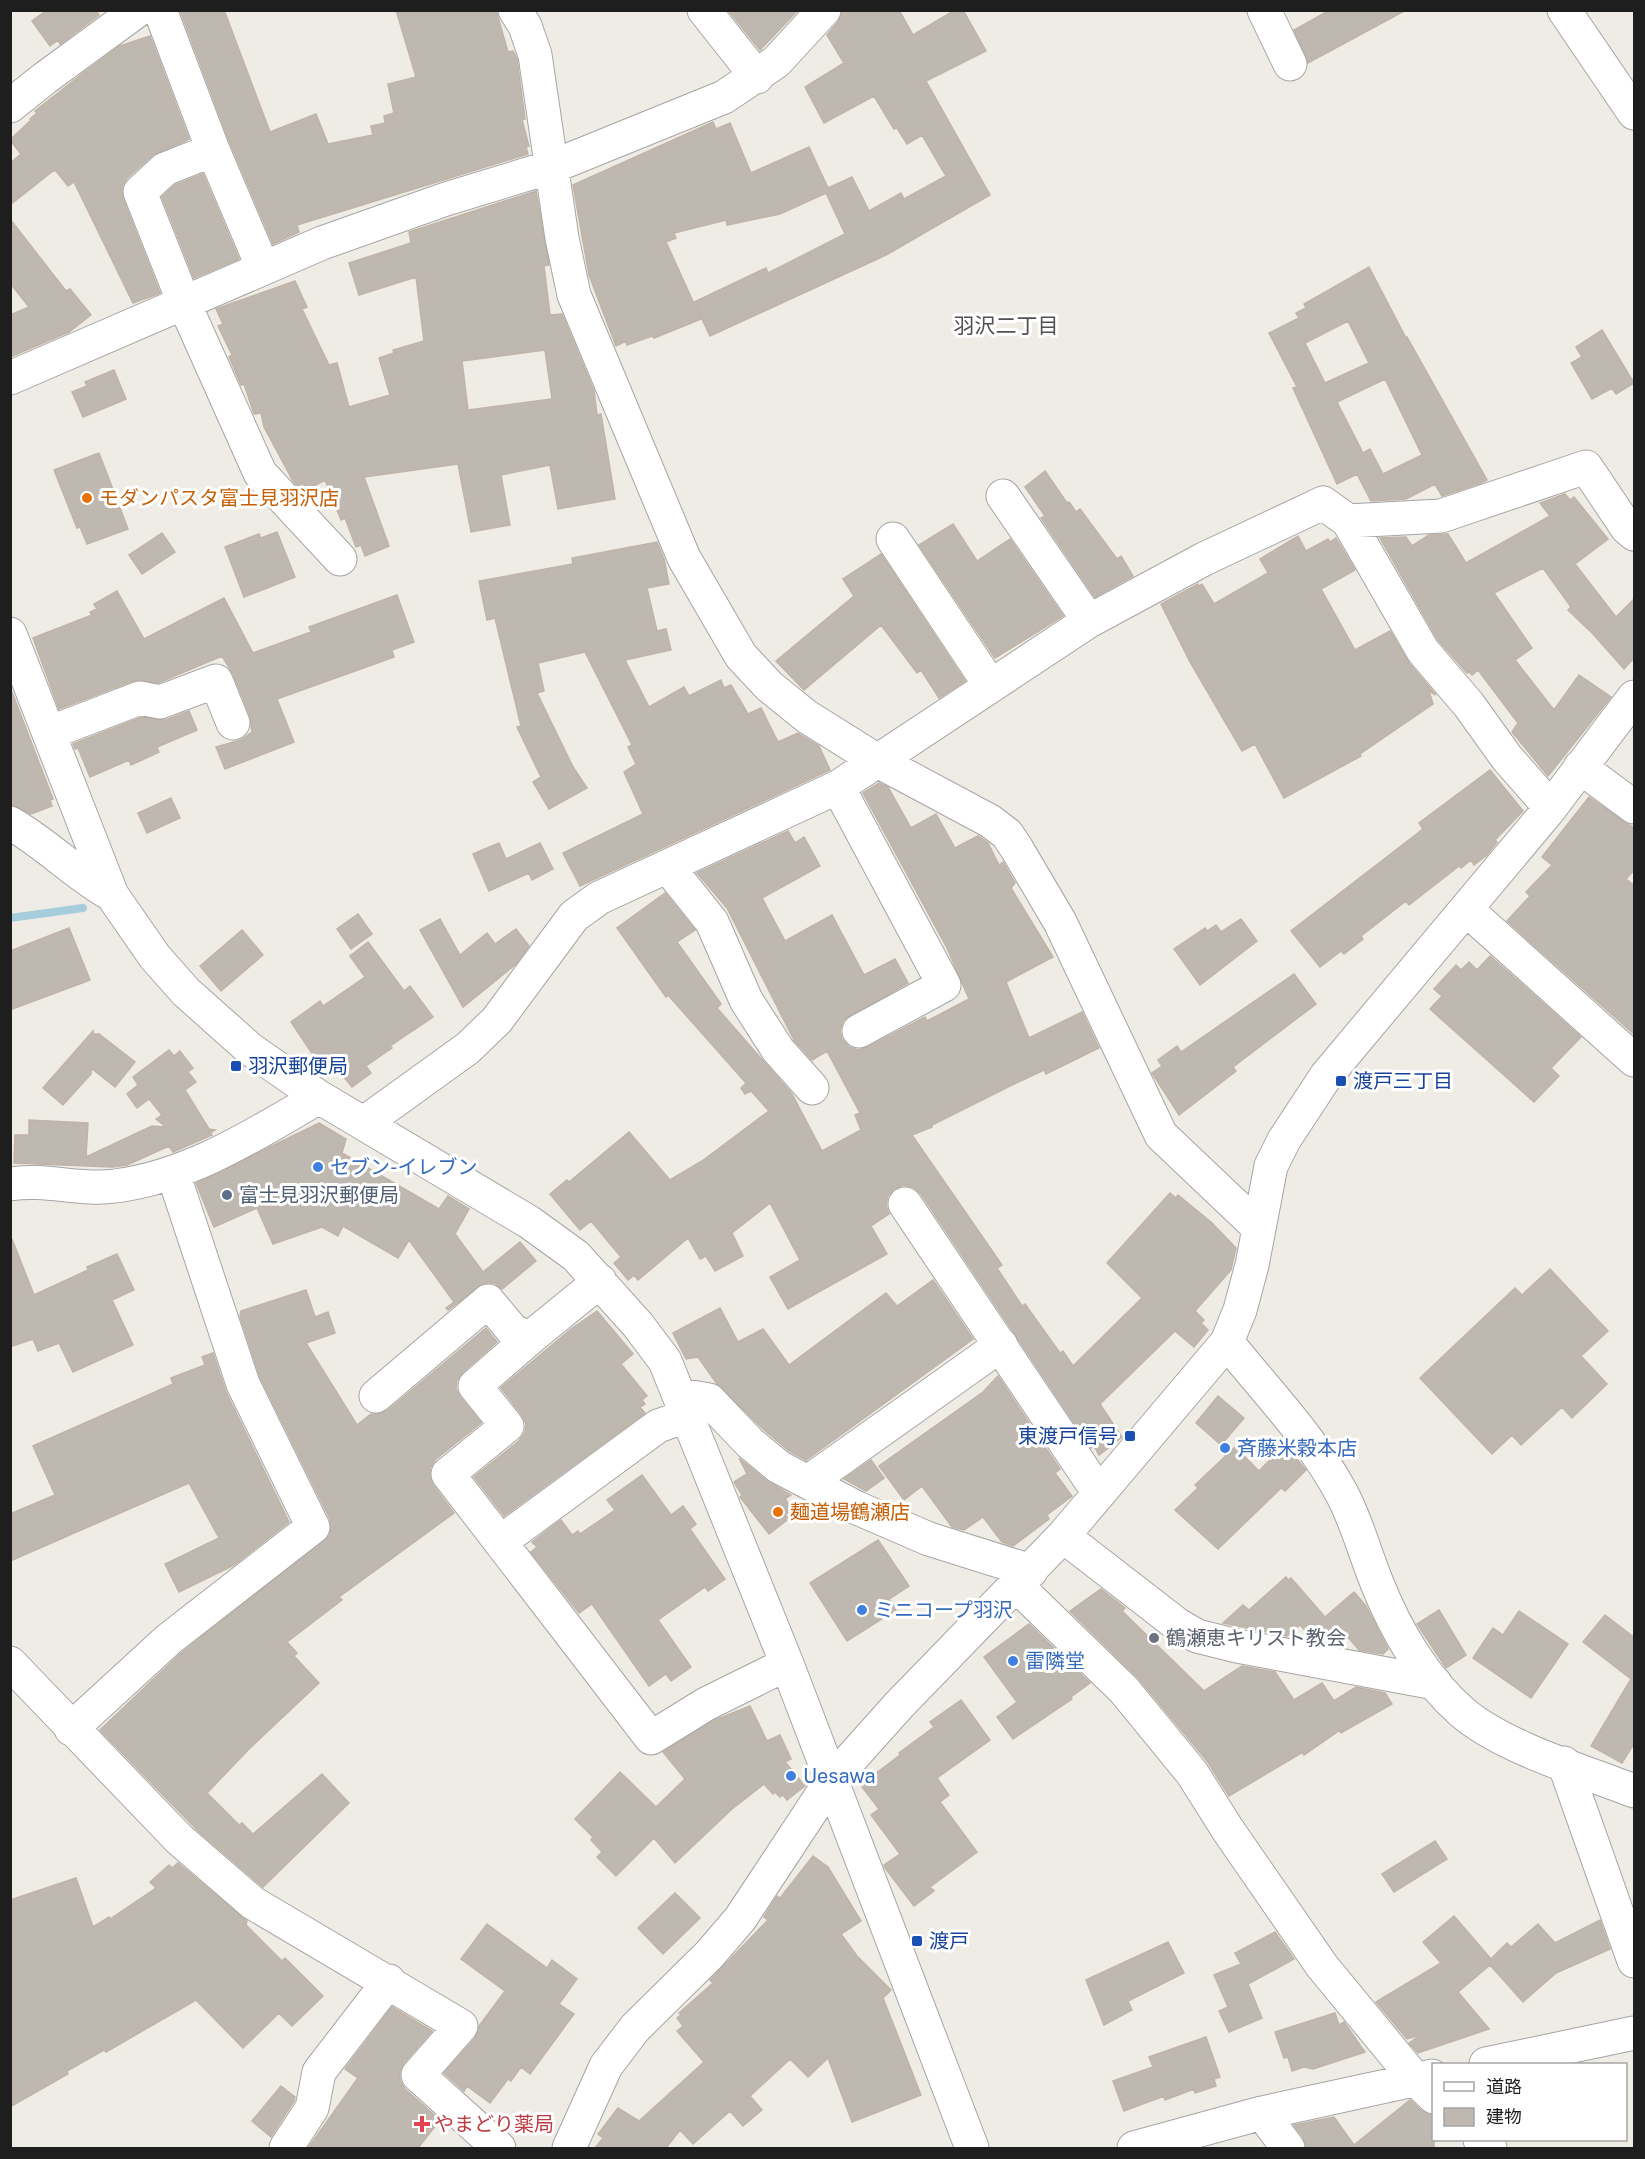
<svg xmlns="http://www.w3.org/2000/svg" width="1645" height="2159" font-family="'Public Sans','Noto Sans JP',sans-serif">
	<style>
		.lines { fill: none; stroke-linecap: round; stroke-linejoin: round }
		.stream { stroke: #a6cddb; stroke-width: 8 }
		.building { fill: #bfb8b1; stroke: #c0b3a7; stroke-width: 1.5; fill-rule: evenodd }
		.minor-casing { stroke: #a5a5a5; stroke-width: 35 }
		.minor { stroke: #fff; stroke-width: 33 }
		.food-dot { fill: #e8710a; stroke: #fff; stroke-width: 2 }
		.transit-dot { fill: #1a4fb4; stroke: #fff; stroke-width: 2 }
		.shop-dot { fill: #3f7fe0; stroke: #fff; stroke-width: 2 }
		.service-dot { fill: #5c6f8a; stroke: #fff; stroke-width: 2 }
		.worship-dot { fill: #6b7280; stroke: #fff; stroke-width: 2 }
		.health-dot { fill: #e0444e; stroke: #fff; stroke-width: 2 }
		.labels { text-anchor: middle; stroke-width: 6; stroke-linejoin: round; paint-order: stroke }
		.food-label { font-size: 20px; fill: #c56008; stroke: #fff; text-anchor: start }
		.transit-label { font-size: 20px; fill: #164399; stroke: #fff; text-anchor: start }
		.shop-label { font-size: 20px; fill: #366cbe; stroke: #fff; text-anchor: start }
		.service-label { font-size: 20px; fill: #4e5e75; stroke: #fff; text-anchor: start }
		.worship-label { font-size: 20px; fill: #5b616d; stroke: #fff; text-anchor: start }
		.health-label { font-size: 20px; fill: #be3a42; stroke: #fff; text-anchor: start }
		.neighbourhood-label { font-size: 21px; fill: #515151; stroke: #fff }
	</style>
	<rect width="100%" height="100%" fill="#efece5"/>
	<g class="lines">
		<path class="stream" d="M10,918l73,-10"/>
	</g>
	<path class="building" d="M47,10h49l3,5 -39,29 -2,-4 -8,6 -18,-25z
		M180,10h44l46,122 46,-18 12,30 45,-9 -2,-9 14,-3 -1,-7 10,-3 -6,-29 28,-7 -20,-67h100l12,42 5,-1 4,8 8,60 -3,1 7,26 -3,1 2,7 -231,71 2,7 -26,12 -43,-101z
		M728,10h70l-38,40z
		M842,10h57l14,25 42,-25h8l23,41 -60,30 64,114 -104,60 -176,81 -16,-34 72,-34 2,5 77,-39 -19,-41 -46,21 -53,11 -1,-5 -52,13 2,5 -10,4 35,77 -47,19 -2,-2 -25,9 -1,-4 -10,5 -27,-71 -16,-90 140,-63 3,7 14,-6 21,50 58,-26 19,41 24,-11 17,34 32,-18 3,6 42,-23 -24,-41 -15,9 -10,-16 -3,1 -20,-33 -50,27 -19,-36 39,-24 -17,-28 11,-13z
		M1330,10h76l-98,53 -14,-33z
		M150,36l39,103 -36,16 -26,23 -5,9 1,12 37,94 -27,10 -59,-121 -6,4 -12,-15h-3l-43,34v-42l11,-9 -11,-14 21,-20 -1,-1 7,-6 -2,-2 47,-37 38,-28z
		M203,174l36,85 -45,19 -32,-81 13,-12z
		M536,191l13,74 -5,1 6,49 12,-1 32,77 3,24 4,-1 14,85 -57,10 -8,-44 -49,10 9,50 -39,7 -13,-68 -94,13 25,69 -24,10 -4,-11 -5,2 -11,-29 -4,2 -16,-40 -22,12 -10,-11 -29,-54 -3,-14 -7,1 -10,-30 -3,1 -12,-28 3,-2 -14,-29 5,-2 -7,-15 79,-28 12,26 -5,2 27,56 8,-2 12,44 41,-12 -11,-37 15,-5 -1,-3 31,-9 -8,-64 -57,18 -10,-32 62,-20 -2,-11zM545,350l7,49 -84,11 -6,-49z
		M10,219l56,72 4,-2 21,26 -22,17 -59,25v-42l19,-8 -19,-24z
		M1369,267l37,71 1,-1 80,143 -6,3 -39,13 -7,-12 -29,15 -35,2 -14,-27 -20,10 -44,-96 4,-1 -28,-54 30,-15 -3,-5 10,-5 -2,-4zM1348,321l21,42 -44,20 -20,-40zM1385,379l37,76 -39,19 -13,-25 -7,4 -26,-51z
		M1602,330l32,53 -18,11 -4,-6 -20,11 -21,-36 11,-6 -6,-10z
		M114,370l12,29 -43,18 -11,-25 15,-6 -2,-4z
		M99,453l29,76 -41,15 -7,-17 -3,1 -23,-58z
		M1045,471l22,32 2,-1 7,10 4,-3 37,50 4,-3 12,20 -38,21 -54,-79 4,-2 -20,-29z
		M1565,494l5,6 4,-3 34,42 -33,25 41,53 19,-19v59l-11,12 -31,-35 -25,-24 3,-3 -28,-39 -49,25 38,55 -17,12 39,50 25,-35 32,22 -63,79 -36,-44 6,-9 -40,-53 -6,5 -3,-3 -2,1 -29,-33 -58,-102 26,-1 6,9 17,-11 19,-1 18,29 84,-47 -10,-13z
		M953,524l24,37 33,-22 53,77 -68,42 -76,-113z
		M277,532l18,45 -51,20 -19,-50 34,-13 2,4z
		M162,533l13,19 -33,22 -13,-19z
		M1298,536l8,15 22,-12 2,3 6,-4 19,32 -34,19 34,61 35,-19 19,32 27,32 -7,-4 4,13 -73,50 1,2 -77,42 -29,-54 -13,7 -52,-89 -29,-58 37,-20 1,2 3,-2 12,20 54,-31 -8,-14z
		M657,542l7,17 5,25 -22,4 10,43 9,-2 5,21 -46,10 24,47 35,-20 5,9 32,-16 3,8 7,-3 17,29 13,-6 17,34 20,-9 21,13 11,24 -250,116 -17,-33 80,-39 -19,-42 12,-8 -8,-17 4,-2 -47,-93 -47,11 6,28 -7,2 36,74 14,21 -38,21 -16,-27 8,-5 -24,-50 4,-1 -26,-108 -8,2 -8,-39 94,-17 -1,-6z
		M881,554l84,127 -26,17 -18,-28 -4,3 -36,-48 -77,65 -28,-29 78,-65 -11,-17z
		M117,591l27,48 80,-41 29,55 58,-21 -2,-5 88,-32 17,47 -22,8 2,7 -117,42 17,43 -69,27 -9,-22 25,-7 11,-8 -2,-16 -17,-42 -11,-18 -64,27 -25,-2 -74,28 -26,-71 59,-23 -2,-3 7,-3 -3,-5z
		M10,687l43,112 -3,1 2,6 -21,8 -21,-10z
		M189,711l8,19 -40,17 2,5 -28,13 -2,-5 -39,17 -12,-29 -3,1 -2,-5 69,-27 24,3z
		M1490,770l33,41 -28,29 2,2 -10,13 -13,10 -3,-5 -10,8 -2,-2 -50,39 -3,-4 -45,35 2,3 -19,15 -3,-3 -21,16 -29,-36 132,-102 -4,-6z
		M879,783l9,4 23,41 25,-14 19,34 23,-12 10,7 11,22 4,-3 12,21 -4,5 42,69 -47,25 23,56 53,-26 17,36 -53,26 -2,-4 -36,17 -76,38v2l-20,8 90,130 -5,3 25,38 3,-2 35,49 3,-2 10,15 69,-68 -35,-35 63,-70 6,5 2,-3 33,27 25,26 -5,22 -36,41 9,9 -3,3 7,7 -14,17 -19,-16 -75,73 22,33 -23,18 -5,-9 -3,2 -170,-254 -8,-7 -10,-2 -9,4 -6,7 -2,9 3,9 -18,12 16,28 -99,55 -18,-32 30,-17 -30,-57 -38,30 11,23 -28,15 -9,-15 -6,3 -12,-21 -50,42 -4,-5 -6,5 -14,-17 7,-6 -30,-36 -11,9 -30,-36 17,-14 2,2 60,-50 41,48 32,-19 67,-50 -18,-20 -6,3 -4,-6 5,-5 -78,-88 -2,2 -49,-69 48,-35 30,37 -18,12 44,62 -4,4 75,86 30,57 39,-21 -6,-15 5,-2 -33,-62 -15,9 -18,-20 -67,-132 -30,-35 91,-42 7,12 9,-6 16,29 -58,32 23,43 47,-26 32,60 31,-16 13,24 -65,38 -3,10 2,8 7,8 9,3 10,-3 57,-30 2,4 42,-22 -22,-51 -84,-155z
		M1589,797l46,32v40l-9,10 9,7v149l-128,-114 23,-25 -4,-4 26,-27 -10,-8z
		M171,798l9,20 -33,15 -9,-20z
		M499,843l7,16 34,-16 13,26 -21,11 -3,-7 -40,18 -16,-37z
		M358,914l14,20 -21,15 -14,-20z
		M440,919l20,36 27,-22 8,11 21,-15 13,17 -14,19 -52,42 -43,-77z
		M1241,919l16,22 -57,44 -26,-36 31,-21 2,3 9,-6 5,7z
		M69,928l21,52 -80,30v-59z
		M242,930l21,25 -42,36 -21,-25z
		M368,942l36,49 6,-5 23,31 -43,29 2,2 -26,18 5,7 -19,14 -24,-30 -9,7 -28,-42 29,-21 3,5 42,-29 -15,-21z
		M1490,956l91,81 -30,31 8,8 -25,26 -104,-93 12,-13 -8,-7 22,-24 5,5 8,-8 8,8z
		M1294,974l22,30 -83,63 3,4 -57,44 -27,-42 10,-7 -4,-6 19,-14 4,6z
		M93,1031v3h6l36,28 -20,25 -24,-19v6l-28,31 -20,-17z
		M169,1050l5,6 6,-5 13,17 -5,4 8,10 -11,8 24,39 6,1 -5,3 2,2 -39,17 -4,-6 -42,19 -14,2 -99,-4 1,-28h14v-15l59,3 -2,34 66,-31 14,1 -10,-8 6,-4 -13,-16 -12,9 -10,-14 11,-9 -5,-8z
		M319,1123l27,16 -4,14 97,56 9,-13 21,13 -14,25 28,38 37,-30 16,19 -34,28 -8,-6h-10l-36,27 -2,-2 8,-6 -45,-62 -11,18 -55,-32 -5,10 -16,-9 -49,17 -16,-36 -43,19 -18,-44z
		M12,1239l22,56 54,-25 -1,-3 30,-13 17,36 -22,10 21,45 -60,27 -14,-29 -21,8 -5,-12 -23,8z
		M1550,1269l58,62 -27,25 26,28 -35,34 -10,-11 -41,38 -9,-10 -20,19 -72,-76 95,-90 7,7z
		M933,1280l40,59 -167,121 -17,-9 -26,-22 -46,-45 -19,-27 -12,2 -13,-26 47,-25 18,34 25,-13 26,36 97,-72 11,13z
		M306,1290l9,27 13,-5 7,21 -29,10 51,82 14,-11h9l8,-4 98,-82 11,14 -34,30 -6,8 -1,9 4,8 21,26 -45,36 -6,9v9l3,8 21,28 -115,84 3,3 -55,42 10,11 -3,3 25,27 -71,67 -41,43 32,32 3,-2 11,11 69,-60 27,29 -86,84 -64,-55 -99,-102 81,-77 149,-118v-16l-70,-142 -20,-61 1,-5z
		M597,1311l36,43 -12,10 26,32 -5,4 3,4 -5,3 5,6 -141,103 -30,-39 45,-36 6,-9 1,-8 -4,-9 -21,-27 70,-59z
		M213,1353l13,39 63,130 -55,43 -55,27 -14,-28 54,-26 -30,-55 -179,78v-47l45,-19 -22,-49 140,-62 -2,-6 34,-13 -3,-8z
		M998,1376l62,93 -5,4 17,23 -25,19 2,4 -36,27 -11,-4 -19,-25 -19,13 -12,-3 -30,-41 -18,14 -25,-34 104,-74z
		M1218,1396l26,22 -23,27 -25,-22z
		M1235,1447l24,24 23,-23 5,4 2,-2 17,20 -21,21 -4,-3 -63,61 -43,-39 23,-22 -3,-3z
		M739,1458l28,23 24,14 -6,4 11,14 -27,21 -29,-37 2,-2 -8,-13 13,-8z
		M871,1460l13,18 -18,13 -22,-12z
		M642,1475l29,40 12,-9 13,18 -6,5 35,50 -17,12 -3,-4 -47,33 33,47 -20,14 -5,-7 -17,12 -57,-82 -13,9 -48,-61 6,-5 -5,-5 29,-22 11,15 6,-4 2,3 35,-24 -8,-10z
		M878,1540l31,46 -20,13 7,11 -49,31 -37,-58z
		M1286,1577l2,3 3,-2 34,39 29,-25 12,14 22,43 -5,5 -24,-4 -11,-13 -10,9 -22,-4 -16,-17 -13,11 -64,-13 20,-18 6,5z
		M1101,1589l24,19 -3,3 82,80 38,-25 33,6 19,28 28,-17 12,18 22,-14 29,6 7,11 -51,29 -1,-3 -36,25 -1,-3 -74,44 -22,-35 -69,-83 -68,-67z
		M1439,1610l27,45 -20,13 -29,-44z
		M1519,1611l49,33 -37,54 -58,-40 20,-30 10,7z
		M1605,1615l30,23v104l-13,21 -31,-17 40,-67 -48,-37z
		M1029,1624l61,59 -19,14 1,2 -59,40 -16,-22 20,-15 -33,-45z
		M961,1700l29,40 -53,38 12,17 -9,7 37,50 -47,35 4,4 -20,15 -29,-38 -1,-3 16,-11 -29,-39 8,-6 -17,-22 11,-8 -2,-2 29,-22 -1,-2 35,-26 -4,-5z
		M750,1706l17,35 13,-6 11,24 -6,3 20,24 -18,14 -4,-5 -3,2 -5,-5 -2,2 -9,-10 -32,25 -57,54 -21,-25 -38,38 -19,-19 5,-5 -11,-12 2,-3 -18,-18 45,-47 36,35 29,-28 -22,-27 52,-32z
		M1435,1841l12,18 -53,33 -12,-18z
		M813,1856l15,11 33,54 -20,13 16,22 34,34 -8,8 38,97 -69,27 -24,-64 -20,19 -18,-18 -40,37 12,14 -19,16 -13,-15 -37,33 -13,-14 -14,18h-71l8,-10 -5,-4 20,-26 21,13 65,-59 -27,-31 6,-5 -6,-8 4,-3 -2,-2 34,-30 -3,-3 58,-60 -4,-3 13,-21 3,2z
		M178,1863l69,58 -1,4 36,36 3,-3 38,38 -31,30 -13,-13 -36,35 -47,-48 -90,52 -2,-2 -37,21 1,3 -58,33v-207l66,-22 17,49 16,-10 1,2 46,-31 -6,-6 19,-17 3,3z
		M675,1893l25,25 -37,36 -25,-26z
		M1454,1916l37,43 16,-16 4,4 27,-23 17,19 45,-23 10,29 -54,24 -33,29 -33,-37 -32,27 31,37 -71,24 -9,-10 11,-8 -13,4 -31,-37 65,-39 -18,-21z
		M487,1924l60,44 5,-8 25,19 -18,25 15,10 -44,60 -9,-7 -10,14 -3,-2 -18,24 -23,-17 -3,5 -20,-18 31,-35 4,-12 26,-35 -44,-32z
		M1275,1932l19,27 -46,25 14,34 -33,14 -10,-21 9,-4 -14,-32 27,-11 -6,-11z
		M1168,1942l16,31 -56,28 4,9 -28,15 -18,-45z
		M392,2007l40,24 -28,32 -4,8v9l5,9 35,31 -22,28h-110l50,-70 -13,-9z
		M1335,2013l4,12 5,-3 21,30 -52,17 -9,-2 -12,4 -4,-14 -4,1 -9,-26z
		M1206,2037l14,40 -6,2 2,7 -21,7 -1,-4 -29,11 -1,-4 -40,15 -11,-30 40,-14 -4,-10z
		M281,2086l14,11 -1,4 -23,36 -19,-16z
		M1410,2100l12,11 12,4v33h-128l-3,-11 -9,-12 40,-8 20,28z"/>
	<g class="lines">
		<g class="minor-casing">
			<path id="minor" d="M160,10l53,140 50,118
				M515,10l10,16 10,29 27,183 12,57 110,263 57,98 28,30 37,30 70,44 114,61 17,13 10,15 43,73 101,213 97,92
				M704,10l53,67
				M1264,10l26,54
				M1564,10l70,103
				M10,106l35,-28 93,-68
				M213,150l-48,19 -25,23 44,111 76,170 80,86
				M10,378l312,-135 124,-44 108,-33 170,-69 52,-35 48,-52
				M1003,496l86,125
				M1348,521l75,130 46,54 38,53 43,49
				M893,539l97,146
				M10,634l102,261 43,62 31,35 64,57 69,48 210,125 47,34 62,69 27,36 122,303 185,484
				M49,733l91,-35 20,4 56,-21 17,42
				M1580,767l54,40
				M838,787l106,198 -85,46
				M10,823c37,21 65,51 102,72
				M668,867l44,55 34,78 32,50 34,38
				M1466,909l168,151
				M364,1123l104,-75 29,-28 77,-104 25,-18 239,-111 251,-166 115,-62 119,-56 25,18 93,-5 145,-49 41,61 7,6
				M10,1184c35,-6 71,7 105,2 74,-9 141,-52 204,-89
				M905,1204l194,289
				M530,1338l-55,48 32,40 -59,48 203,264 55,-34 81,-40
				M1227,1342c39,49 86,97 115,152 15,28 23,60 35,89 18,46 47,96 85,129 40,35 121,59 172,79
				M680,1395l29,5 41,43 29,24 78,41 72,31 102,32
				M376,1396l112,-95 25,30 17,7 70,-57
				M808,1482l193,-137
				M1063,1536l115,89 19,11 40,10 198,37
				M500,1542l158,-116 31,-11
				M1016,1585l108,105 68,83 36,57 94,136 93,113 19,18
				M10,1663l169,176 74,64 208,123 -43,49 81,73
				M71,1729l98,-90 144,-112 -70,-143 -70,-211
				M1564,1763l70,198
				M1486,2064l148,-31
				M1262,2113l26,35
				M1480,2140l10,8
				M286,2148l26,-40 7,-36 70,-91
				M569,2148l37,-82 29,-38 74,-73 31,-36 91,-138 68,-76 164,-169 164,-194 13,-32 12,-45 19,-99 13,-26 42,-64 222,-265 86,-114
				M1134,2148l128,-35 170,-37"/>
		</g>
		<use href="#minor" class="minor"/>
	</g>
	<g class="food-dot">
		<circle cx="87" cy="498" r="6"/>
		<circle cx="778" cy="1512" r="6"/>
	</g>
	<g class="transit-dot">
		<rect x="230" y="1060" width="12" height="12" rx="3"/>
		<rect x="1335" y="1075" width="12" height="12" rx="3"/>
		<rect x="1124" y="1430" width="12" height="12" rx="3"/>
		<rect x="911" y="1935" width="12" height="12" rx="3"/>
	</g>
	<g class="shop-dot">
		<circle cx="318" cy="1167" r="6"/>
		<circle cx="1225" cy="1448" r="6"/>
		<circle cx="862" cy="1610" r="6"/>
		<circle cx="1013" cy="1661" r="6"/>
		<circle cx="791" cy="1776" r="6"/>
	</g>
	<circle class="service-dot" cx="227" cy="1195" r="6"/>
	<circle class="worship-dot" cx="1154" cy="1638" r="6"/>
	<path class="health-dot" d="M419 2115h6v6h6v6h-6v6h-6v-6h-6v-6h6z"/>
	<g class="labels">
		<g class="food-label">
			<text x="99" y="505">モダンパスタ富士見羽沢店</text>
			<text x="790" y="1519">麺道場鶴瀬店</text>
		</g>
		<g class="transit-label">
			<text x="248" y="1073">羽沢郵便局</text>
			<text x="1353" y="1088">渡戸三丁目</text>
			<text x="1118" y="1443" text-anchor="end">東渡戸信号</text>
			<text x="929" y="1948">渡戸</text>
		</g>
		<g class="shop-label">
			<text x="330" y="1174">セブン-イレブン</text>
			<text x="1237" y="1455">斉藤米穀本店</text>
			<text x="874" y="1617">ミニコープ羽沢</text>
			<text x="1025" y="1668">雷隣堂</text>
			<text x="803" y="1783">Uesawa</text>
		</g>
		<g class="service-label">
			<text x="239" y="1202">富士見羽沢郵便局</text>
		</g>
		<g class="worship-label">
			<text x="1166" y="1645">鶴瀬恵キリスト教会</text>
		</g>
		<g class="health-label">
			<text x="434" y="2131">やまどり薬局</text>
		</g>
		<g class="neighbourhood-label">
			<text x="1006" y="333">羽沢二丁目</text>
		</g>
	</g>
	<rect width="1645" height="2159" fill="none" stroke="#1e1e1e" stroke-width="24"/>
	<rect x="1432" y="2063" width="195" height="78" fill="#ffffff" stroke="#a5a5a5" stroke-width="1.5"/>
	<rect x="1444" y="2082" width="30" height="9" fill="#ffffff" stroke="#a5a5a5" stroke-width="1.5"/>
	<text x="1486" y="2093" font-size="18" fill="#1e1e1e">道路</text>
	<rect x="1444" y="2108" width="30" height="18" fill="#bfb8b1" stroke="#a5a5a5" stroke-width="1.5"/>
	<text x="1486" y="2123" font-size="18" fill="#1e1e1e">建物</text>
</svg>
